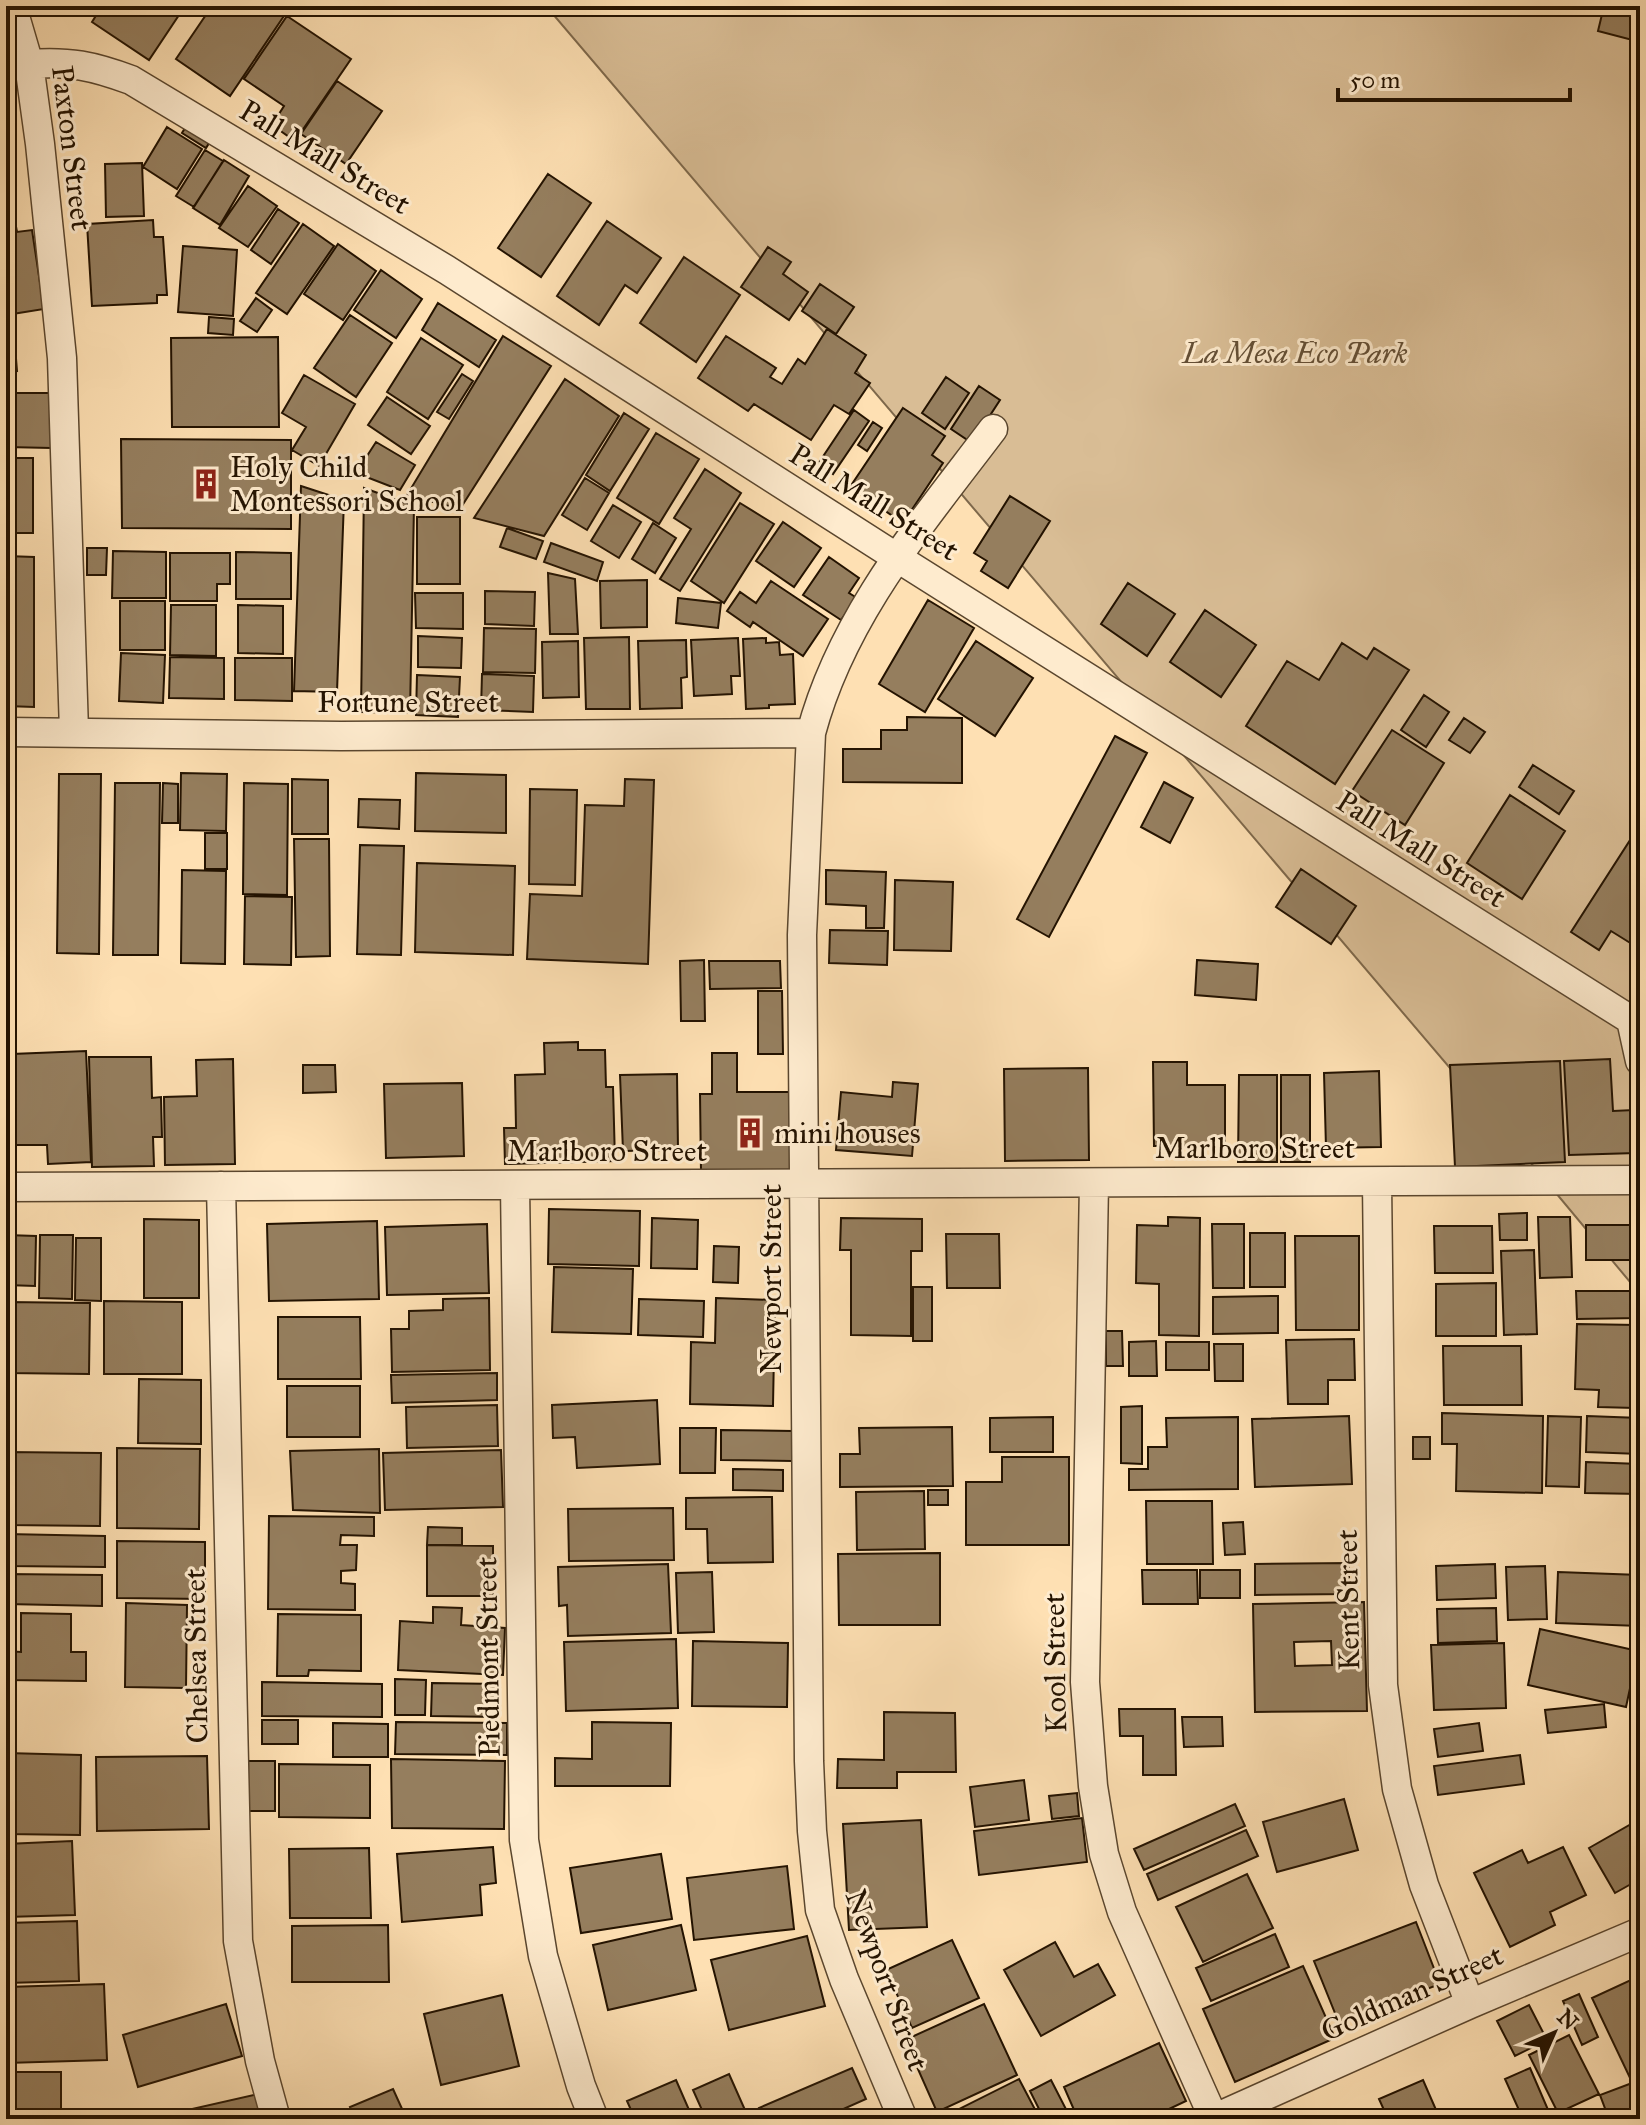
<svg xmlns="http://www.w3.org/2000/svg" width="1646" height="2125" font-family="'IM FELL Great Primer',serif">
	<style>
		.green { fill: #d9bd95; stroke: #7e684b; stroke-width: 2 }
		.building { fill: #957e5e; stroke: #241301; stroke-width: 2; fill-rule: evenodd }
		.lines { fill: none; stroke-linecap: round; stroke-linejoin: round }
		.street-casing { stroke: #5a462e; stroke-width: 31 }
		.street { stroke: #feebce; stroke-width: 28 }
		.labels { text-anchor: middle; stroke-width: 6; stroke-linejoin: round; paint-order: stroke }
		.street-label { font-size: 30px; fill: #241301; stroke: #feebce }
		.park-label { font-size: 30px; font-style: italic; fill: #634e35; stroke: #feebce }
		.poi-label { font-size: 30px; fill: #241301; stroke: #feebce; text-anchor: start }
	</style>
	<rect width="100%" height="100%" fill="#fee0b3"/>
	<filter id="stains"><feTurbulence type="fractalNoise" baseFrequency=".0025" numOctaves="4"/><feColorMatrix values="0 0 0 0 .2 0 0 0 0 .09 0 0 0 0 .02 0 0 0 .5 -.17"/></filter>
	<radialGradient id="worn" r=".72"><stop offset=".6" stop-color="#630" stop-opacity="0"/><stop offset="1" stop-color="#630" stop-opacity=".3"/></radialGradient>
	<path class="green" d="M546,6h1094v1288l-99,-119z"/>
	<path class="building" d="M102,6h83l-36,54 -57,-38z
		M212,6l78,1 -60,89 -54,-37z
		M1604,6h36v36l-42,-11z
		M287,16l64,43 -56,82 -23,-16 12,-19 -40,-27z
		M337,81l45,30 -36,53 -45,-30z
		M190,120l24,15 -8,13 -24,-15z
		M167,127l35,22 -25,40 -34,-22z
		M205,150l18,11 -29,46 -18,-11z
		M224,160l25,16 -29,49 -27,-17z
		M142,163l2,53 -38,1 -1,-53z
		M548,174l43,29 -50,74 -43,-29z
		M248,186l29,20 -29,41 -29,-19z
		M12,205l5,27 15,-2 12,79 -38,6v-109z
		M278,209l21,14 -28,41 -20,-14z
		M153,220l1,17h9l4,58h-10v8l-65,3 -5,-82z
		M607,221l54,37 -24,35 -12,-8 -26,40 -42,-29z
		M303,224l31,22 -47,68 -31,-21z
		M338,244l38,27 -33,49 -39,-26z
		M183,246l54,4 -4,66 -55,-4z
		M768,247l23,15 -8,12 25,18 -19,28 -48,-33z
		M684,257l56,38 -44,67 -56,-39z
		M381,270l41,29 -26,39 -42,-28z
		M820,284l34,23 -18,27 -34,-23z
		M256,298l16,12 -15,22 -17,-11z
		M438,303l58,37 -17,27 -57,-37z
		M350,315l42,28 -36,54 -42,-29z
		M209,317l25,2 -1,16 -25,-2z
		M827,329l39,26 -11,18 15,10 -21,31 -15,-9 -23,35 -57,-36 -6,7 -50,-33 28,-42 50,32 -6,9 12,7 16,-25 7,5z
		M503,336l48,30 -91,143 -53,-14z
		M278,337l1,90h-107l-1,-89z
		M421,338l42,27 -35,54 -41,-27z
		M15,346l2,25 -11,1v-25z
		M462,374l11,7 -24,38 -12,-7z
		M304,375l51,29 -36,62 -27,-16 14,-23 -24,-14z
		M946,377l23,16 -24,36 -23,-16z
		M565,379l54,37 -75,120 -70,-18z
		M979,386l21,14 -28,43 -21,-14z
		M6,393h45v55l-45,-1z
		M387,397l43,29 -19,28 -43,-29z
		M903,408l42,28 -13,19 11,8 -40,60 -53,-36z
		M854,410l15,11 -36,53 -15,-10z
		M624,413l25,16 -39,62 -24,-16z
		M873,422l9,6 -15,23 -9,-6z
		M656,433l43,26 -40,65 -42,-26z
		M121,439l170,1v89l-169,-1z
		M376,442l39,23 -15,25 -44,-17z
		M6,458h27v75h-27z
		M705,469l36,24 -61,98 -20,-12 31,-50 -17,-11z
		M585,478l24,15 -22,37 -25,-15z
		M301,486l43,14 -7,192 -43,-1z
		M364,488l50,18 -4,207 -49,-1z
		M1010,496l40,25 -42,67 -27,-17 6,-10 -13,-8z
		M740,503l34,21 -50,79 -33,-22z
		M613,505l28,17 -22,36 -28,-17z
		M417,517h43v67h-43z
		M783,522l38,26 -27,39 -38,-26z
		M653,523l23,15 -21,35 -23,-14z
		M507,528l36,13 -7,18 -36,-12z
		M551,543l52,19 -6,19 -53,-19z
		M87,548h20l-1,27h-19z
		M113,551l53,1v46h-54z
		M236,552l55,1v46h-55z
		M170,553h60v31h-13v17h-47z
		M6,556l28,1v150l-28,-1z
		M829,557l30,21 -10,15 8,5 -16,22 -38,-25z
		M548,573l27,6 3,55h-28z
		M647,580v47l-46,1 -1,-47z
		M771,581l57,38 -25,37 -50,-34 -3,5 -23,-16 13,-19 16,11z
		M1128,583l47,31 -28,42 -46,-32z
		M485,591l50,1 -1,34 -49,-2z
		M415,593h48v36l-47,-1z
		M678,598l43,5 -3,25 -42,-5z
		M928,600l46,28 -49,84 -46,-28z
		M120,601h45v49h-45z
		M171,605h45v51l-46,-1z
		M238,605l45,1v48l-45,-1z
		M1205,610l51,35 -35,52 -51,-35z
		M484,628l52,1 -1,44 -52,-1z
		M418,636l44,2 -1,30 -43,-1z
		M629,637l1,72h-44l-2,-71z
		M738,638l2,38h-9l1,18 -38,2 -3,-56z
		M766,638v5l13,-1 1,13 13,-1 2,50 -26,1v3l-23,1 -3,-70z
		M686,640l1,37 -6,1 1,30 -42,1 -2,-68z
		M578,641l1,56 -36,1 -1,-56z
		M976,641l57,37 -38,58 -57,-37z
		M1342,643l25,16 7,-11 35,22 -74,114 -89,-58 41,-65 32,19z
		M121,653l44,2 -2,48 -44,-2z
		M170,657l54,1v41l-55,-1z
		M235,658h57v43l-57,-1z
		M482,674l52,2 -1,36 -52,-2z
		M417,675l43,2 -2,40 -42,-2z
		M1424,695l25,17 -23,35 -25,-17z
		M907,717l55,1v65l-119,-1v-33h38v-19h26z
		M1464,718l21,14 -15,21 -21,-13z
		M1392,730l52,33 -39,62 -53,-34z
		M1115,736l32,17 -98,184 -32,-18z
		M1533,765l41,26 -15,23 -40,-27z
		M181,773l46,1 -1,57 -46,-1z
		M416,773l90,2v58l-91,-2z
		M59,774h42l-2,180 -42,-1z
		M292,779l36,1v54h-36z
		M625,779l29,1 -6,184 -121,-5 3,-65 52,2 3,-91 39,1z
		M1164,782l29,16 -23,45 -29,-16z
		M115,783h45l-2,172h-45z
		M163,783l15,1v39h-16z
		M244,783l44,1 -1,111 -44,-1z
		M530,789l47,1 -2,95 -46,-1z
		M1510,795l55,36 -43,68 -55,-36z
		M359,799l41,1 -1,29 -41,-2z
		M205,833h22v36h-22z
		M1634,834l6,4v111l-29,-18 -12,19 -28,-18z
		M294,839h35l1,117 -34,1z
		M360,845l44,1 -3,109 -44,-1z
		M417,863l98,3 -2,89 -98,-3z
		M1301,869l55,37 -25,38 -55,-37z
		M182,870l44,1 -1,93 -44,-1z
		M826,870l60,2 -2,56h-18v-22l-40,-2z
		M895,880l58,2 -2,69 -57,-1z
		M245,896l47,1 -1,68 -47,-1z
		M830,930l58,1 -1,34 -58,-2z
		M704,960l1,61h-24l-1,-60z
		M1197,960l61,4 -2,36 -61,-5z
		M709,961h71l1,27 -71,1z
		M758,991h24l1,63h-25z
		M578,1042v8h27l1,37h7l2,74 -110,3 -1,-36h12l-1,-53 30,-1 -1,-31z
		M86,1051l5,111 -43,2 -1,-19h-31l-4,-91z
		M712,1053h25v39h62v80h-98l-1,-78h12z
		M89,1057h62l1,41 9,-1 1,40h-9l1,29 -62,1z
		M233,1059l2,105 -70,1 -1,-68 33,-1 -1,-36z
		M1610,1059l3,52 21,-1 2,43 -67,2 -5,-94z
		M1560,1061l5,101 -110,5 -5,-102z
		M1153,1062h34v23h38v60l-71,1z
		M303,1065h32l1,27 -33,1z
		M1088,1068l1,92 -84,1 -1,-92z
		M1379,1071l2,76 -55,1 -2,-75z
		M677,1074l1,76 -55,1 -3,-76z
		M1239,1075h38v87h-39z
		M1281,1075h29v87h-29z
		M893,1082l25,2 -6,72 -76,-6 5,-58 51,5z
		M462,1083l2,73 -78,2 -2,-74z
		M549,1209l91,2 -1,55 -91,-2z
		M1527,1213v27h-27l-1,-26z
		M1168,1217l32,1 -1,118 -40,-1v-51l-23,-1 1,-58 31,1z
		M1538,1217h32l2,60 -32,1z
		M652,1218l46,2 -1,49 -46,-1z
		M841,1218l81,1v32h-11v85l-60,-1v-85h-11z
		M144,1219l55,1v78h-55z
		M377,1221l2,78 -110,2 -2,-77z
		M487,1224l2,69 -102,2 -2,-68z
		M1212,1224h32v64h-31z
		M1586,1225h54v35h-54z
		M1434,1226h58l1,47h-58z
		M1250,1233h35v54h-35z
		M946,1234h53l1,54h-53z
		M6,1235l30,1 -1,50 -29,-1z
		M40,1235h33l-1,64 -33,-1z
		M1295,1236h64v94h-63z
		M76,1238h25v63l-26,-1z
		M714,1246l25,1 -1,36 -25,-1z
		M1534,1250l3,84 -33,1 -3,-84z
		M554,1267l79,2 -2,65 -79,-2z
		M1496,1283v53h-60v-52z
		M913,1287h19v54h-19z
		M1576,1291h64v27l-63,1z
		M1278,1296v37l-65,1v-37z
		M489,1298l1,72 -98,2 -1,-43h18v-18l34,-1v-11z
		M716,1298l59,2 -2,106 -83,-2 1,-62 24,1z
		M639,1299l65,2 -1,36 -65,-2z
		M104,1301l78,1v72h-78z
		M6,1302l84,1 -1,71 -83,-1z
		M278,1317h82l1,62h-83z
		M1577,1324l60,1 -2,83 -37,-1 1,-17 -24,-1z
		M1106,1331h16l1,35h-17z
		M1354,1339l1,41h-27v24h-40l-2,-64z
		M1156,1341l1,35h-28v-34z
		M1166,1342h43v28h-43z
		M1214,1344h29v37h-28z
		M1443,1346h78l1,59h-78z
		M497,1373v27l-105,3 -1,-28z
		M139,1379l62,1v64l-63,-1z
		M287,1386h73v51h-73z
		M657,1400l3,64 -83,4 -2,-31 -22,1 -1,-33z
		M497,1405l1,41 -91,2 -1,-41z
		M1142,1406v58l-21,-1v-56z
		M1442,1413l101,3 -1,77 -86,-2 1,-47h-15z
		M1349,1416l3,68 -97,3 -3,-68z
		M1548,1416l33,1 -2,70 -33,-1z
		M1587,1416l53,2v36l-54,-2z
		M1053,1417v35h-63v-34z
		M1238,1417v72l-109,1v-21h19v-22h19l-1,-29z
		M952,1427l1,59 -113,1v-33h20l-1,-26z
		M680,1428h36l-1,45h-35z
		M721,1430l71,1v30l-71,-1z
		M1413,1437h17v22h-17z
		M117,1448l83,1 -1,80 -82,-1z
		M379,1449l1,64 -87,-3 -3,-59z
		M501,1450l2,57 -118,3 -2,-57z
		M6,1452l95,1 -1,73 -94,-1z
		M1002,1457h67v88h-103v-63h36z
		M1586,1462l54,2v30l-55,-1z
		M733,1469l50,1v21l-50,-1z
		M928,1490h20v15h-20z
		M924,1491l1,58 -68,1 -1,-58z
		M772,1497l1,65 -65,1 -1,-34h-21v-31z
		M1146,1501h66l1,63h-66z
		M673,1508l1,52 -105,1 -1,-52z
		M269,1516l105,1v19l-33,-1 -1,10h17l-1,25 -15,1v12l14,1v26l-87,-1z
		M1243,1522l2,32 -20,1 -2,-32z
		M428,1527l34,1v17h-35z
		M6,1534l99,2v31l-99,-1z
		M117,1541l88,1v57l-88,-1z
		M427,1545l66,1v50h-66z
		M940,1553v72h-101l-1,-71z
		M1349,1563v31l-94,1v-31z
		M668,1564l3,69 -103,3 -1,-31 -8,1 -1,-39z
		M1495,1564l1,34 -59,2 -1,-34z
		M1545,1566l2,53 -39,1 -2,-53z
		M1142,1570h55l1,34h-55z
		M1200,1570h40v28h-40z
		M712,1572l2,60 -36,1 -2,-60z
		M1558,1572l82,3v51l-84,-3z
		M6,1574l96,1v31l-96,-2z
		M1364,1602l3,109 -112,1 -2,-108zM1331,1641l1,24 -37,1 -1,-24z
		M126,1603l61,2 -1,83 -61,-1z
		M433,1607l29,1 -1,17 44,3 -2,47 -105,-5 2,-49 33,2z
		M1496,1608l1,33 -59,2 -1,-34z
		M21,1613l50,1v38h15v29l-80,-1v-29l15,1z
		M278,1614l83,1v56l-52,-1 -1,6h-31z
		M1540,1629l98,22 -12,56 -98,-22z
		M676,1639l2,69 -112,3 -2,-69z
		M693,1641l95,2 -1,64 -95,-1z
		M1504,1643l2,65 -72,2 -3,-65z
		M395,1679l31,1 -1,35h-30z
		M262,1682l120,2v33l-120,-1z
		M432,1683l68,1 -1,33 -68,-1z
		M1604,1704l2,23 -58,6 -3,-23z
		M1119,1709h56l1,66h-33v-39h-23z
		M884,1712l71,1 1,59h-59v16h-60l1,-29 46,1z
		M1182,1717h40l1,29 -39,1z
		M262,1720h36v24h-36z
		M396,1722l111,1v32l-112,-1z
		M592,1722l79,1 -1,63h-115v-28l37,1z
		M333,1723l55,1v33h-55z
		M1479,1723l4,28 -45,6 -4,-28z
		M6,1753l75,2 -1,80 -74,-1z
		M1520,1755l4,29 -86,11 -4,-29z
		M207,1756l2,73 -112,2 -1,-74z
		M391,1759l114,2 -1,68 -112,-1z
		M247,1761h28v50h-29z
		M279,1764l91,1v53l-91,-1z
		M1024,1780l5,40 -54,7 -5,-40z
		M1077,1793l2,23 -27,3 -3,-23z
		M1344,1799l14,51 -81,22 -14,-50z
		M1235,1804l10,22 -101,44 -10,-21z
		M1082,1818l5,44 -108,13 -5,-44z
		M1640,1819v60l-25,14 -26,-45z
		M921,1820l6,107 -78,3 -6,-106z
		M1246,1830l12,26 -100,44 -11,-26z
		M72,1841l3,74 -69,2v-73z
		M493,1847l3,36 -16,2 2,30 -80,7 -5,-68z
		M1563,1847l23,48 -36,17 5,13 -45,22 -36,-74 48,-23 6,13z
		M369,1848l2,70h-81l-1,-69z
		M661,1854l11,65 -91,14 -11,-65z
		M787,1866l7,63 -100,11 -7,-62z
		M1247,1874l26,54 -70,34 -27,-55z
		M77,1921l2,60 -73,2v-60z
		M1416,1922l24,62 -101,39 -25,-62z
		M388,1925l1,57h-97v-56z
		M681,1925l15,65 -88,20 -15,-65z
		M1275,1934l14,33 -78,34 -15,-33z
		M807,1936l18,70 -96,24 -18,-70z
		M952,1940l27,58 -67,30 -26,-58z
		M1055,1942l19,35 24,-13 17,31 -74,41 -37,-66z
		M1303,1966l32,72 -100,44 -32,-73z
		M1633,1979l7,15v82l-9,4 -39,-82z
		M104,1984l3,76 -101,3v-76z
		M1579,1994l19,43 -16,8 -19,-44z
		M502,1995l17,71 -78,19 -17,-71z
		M226,2004l16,52 -104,31 -15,-52z
		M984,2004l33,71 -80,37 -32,-72z
		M1529,2005l18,35 -32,16 -18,-35z
		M1569,2035l30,59 -41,19 -29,-58z
		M1159,2043l27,58 -38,18h-70l-14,-32z
		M852,2068l14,31 -45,20h-57l-5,-11z
		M1530,2068l22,51h-29l-18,-40z
		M6,2072h55v47h-55z
		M729,2074l20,45h-43l-13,-29z
		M1019,2079l21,40h-99v-1z
		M676,2080l17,39h-58l-8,-18z
		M1051,2080l20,39h-27l-14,-28z
		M1423,2080l17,39h-52l-9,-20z
		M1640,2080v39h-31l-9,-24z
		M393,2089l10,22 -19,8h-28l-6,-12z
		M258,2094l5,25h-92l-1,-5z
		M422,2111l3,8h-23z"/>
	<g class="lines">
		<g class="street-casing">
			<path id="street" d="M12,6l17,58 11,80 22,214 12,373
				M29,64c41,-3 64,2 102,16l316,190 449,287 735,463 9,41
				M6,732l335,4 470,-3
				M1377,1182l6,503 14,104 27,96 46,119
				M1094,1183l-9,499 8,104 11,68 18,58 92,207
				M515,1185l9,655 19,116 38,130 13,33
				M221,1186l17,755 22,120 16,58
				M6,1187l1634,-7
				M903,2119l-59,-140 -24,-69 -8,-79 -3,-70 -7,-826 9,-202c31,-117 111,-210 182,-304
				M1213,2119l257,-115 170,-72"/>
		</g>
		<use href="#street" class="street"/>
	</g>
	<defs>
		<g id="building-bare" transform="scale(2.4)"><path d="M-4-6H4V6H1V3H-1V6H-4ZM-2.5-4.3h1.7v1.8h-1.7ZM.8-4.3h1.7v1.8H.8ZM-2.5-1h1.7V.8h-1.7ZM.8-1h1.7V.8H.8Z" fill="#8f2418" stroke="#feebce" stroke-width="2.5" paint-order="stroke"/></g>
	</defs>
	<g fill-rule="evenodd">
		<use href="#building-bare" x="206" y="484"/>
		<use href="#building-bare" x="750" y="1133"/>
	</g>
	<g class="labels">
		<g class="street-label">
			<text transform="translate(72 148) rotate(83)" y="10">Paxton Street</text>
			<text transform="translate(325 157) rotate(31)" y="10">Pall Mall Street</text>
			<text transform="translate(874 502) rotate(32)" y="10">Pall Mall Street</text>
			<text x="408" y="712">Fortune Street</text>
			<text transform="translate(1421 849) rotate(32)" y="10">Pall Mall Street</text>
			<text x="1255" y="1158">Marlboro Street</text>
			<text x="607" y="1161">Marlboro Street</text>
			<text transform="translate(771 1279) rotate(-90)" y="10">Newport Street</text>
			<text transform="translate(1348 1600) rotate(-91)" y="10">Kent Street</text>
			<text transform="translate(196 1656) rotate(-91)" y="10">Chelsea Street</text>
			<text transform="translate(488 1657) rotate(-91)" y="10">Piedmont Street</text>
			<text transform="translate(1055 1663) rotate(-91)" y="10">Kool Street</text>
			<text transform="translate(887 1980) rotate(70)" y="10">Newport Street</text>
			<text transform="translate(1412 1993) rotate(-24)" y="10">Goldman Street</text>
		</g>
		<g class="park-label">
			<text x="1295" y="363">La Mesa Eco Park</text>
		</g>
		<g class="poi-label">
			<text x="230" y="477">Holy Child<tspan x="230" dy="34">Montessori School</tspan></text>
			<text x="774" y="1143">mini houses</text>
		</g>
	</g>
	<rect width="1646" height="2125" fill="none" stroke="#fee0b3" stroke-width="32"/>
	<rect x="8" y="8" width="1630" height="2109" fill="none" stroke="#241301" stroke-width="4"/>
	<rect x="16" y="16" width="1614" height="2093" fill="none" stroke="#241301" stroke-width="2"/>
	<g transform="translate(1554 2033) rotate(45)" stroke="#feebce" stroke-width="6" paint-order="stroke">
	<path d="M0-6L14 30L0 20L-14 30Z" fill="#241301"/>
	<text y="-12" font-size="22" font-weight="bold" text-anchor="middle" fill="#241301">N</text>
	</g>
	<path d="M1338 88v12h232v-12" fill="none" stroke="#241301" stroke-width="4"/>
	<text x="1350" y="88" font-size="24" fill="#241301" stroke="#feebce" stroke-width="6" paint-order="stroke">50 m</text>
	<rect width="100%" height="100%" filter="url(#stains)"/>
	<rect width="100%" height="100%" fill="url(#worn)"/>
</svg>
